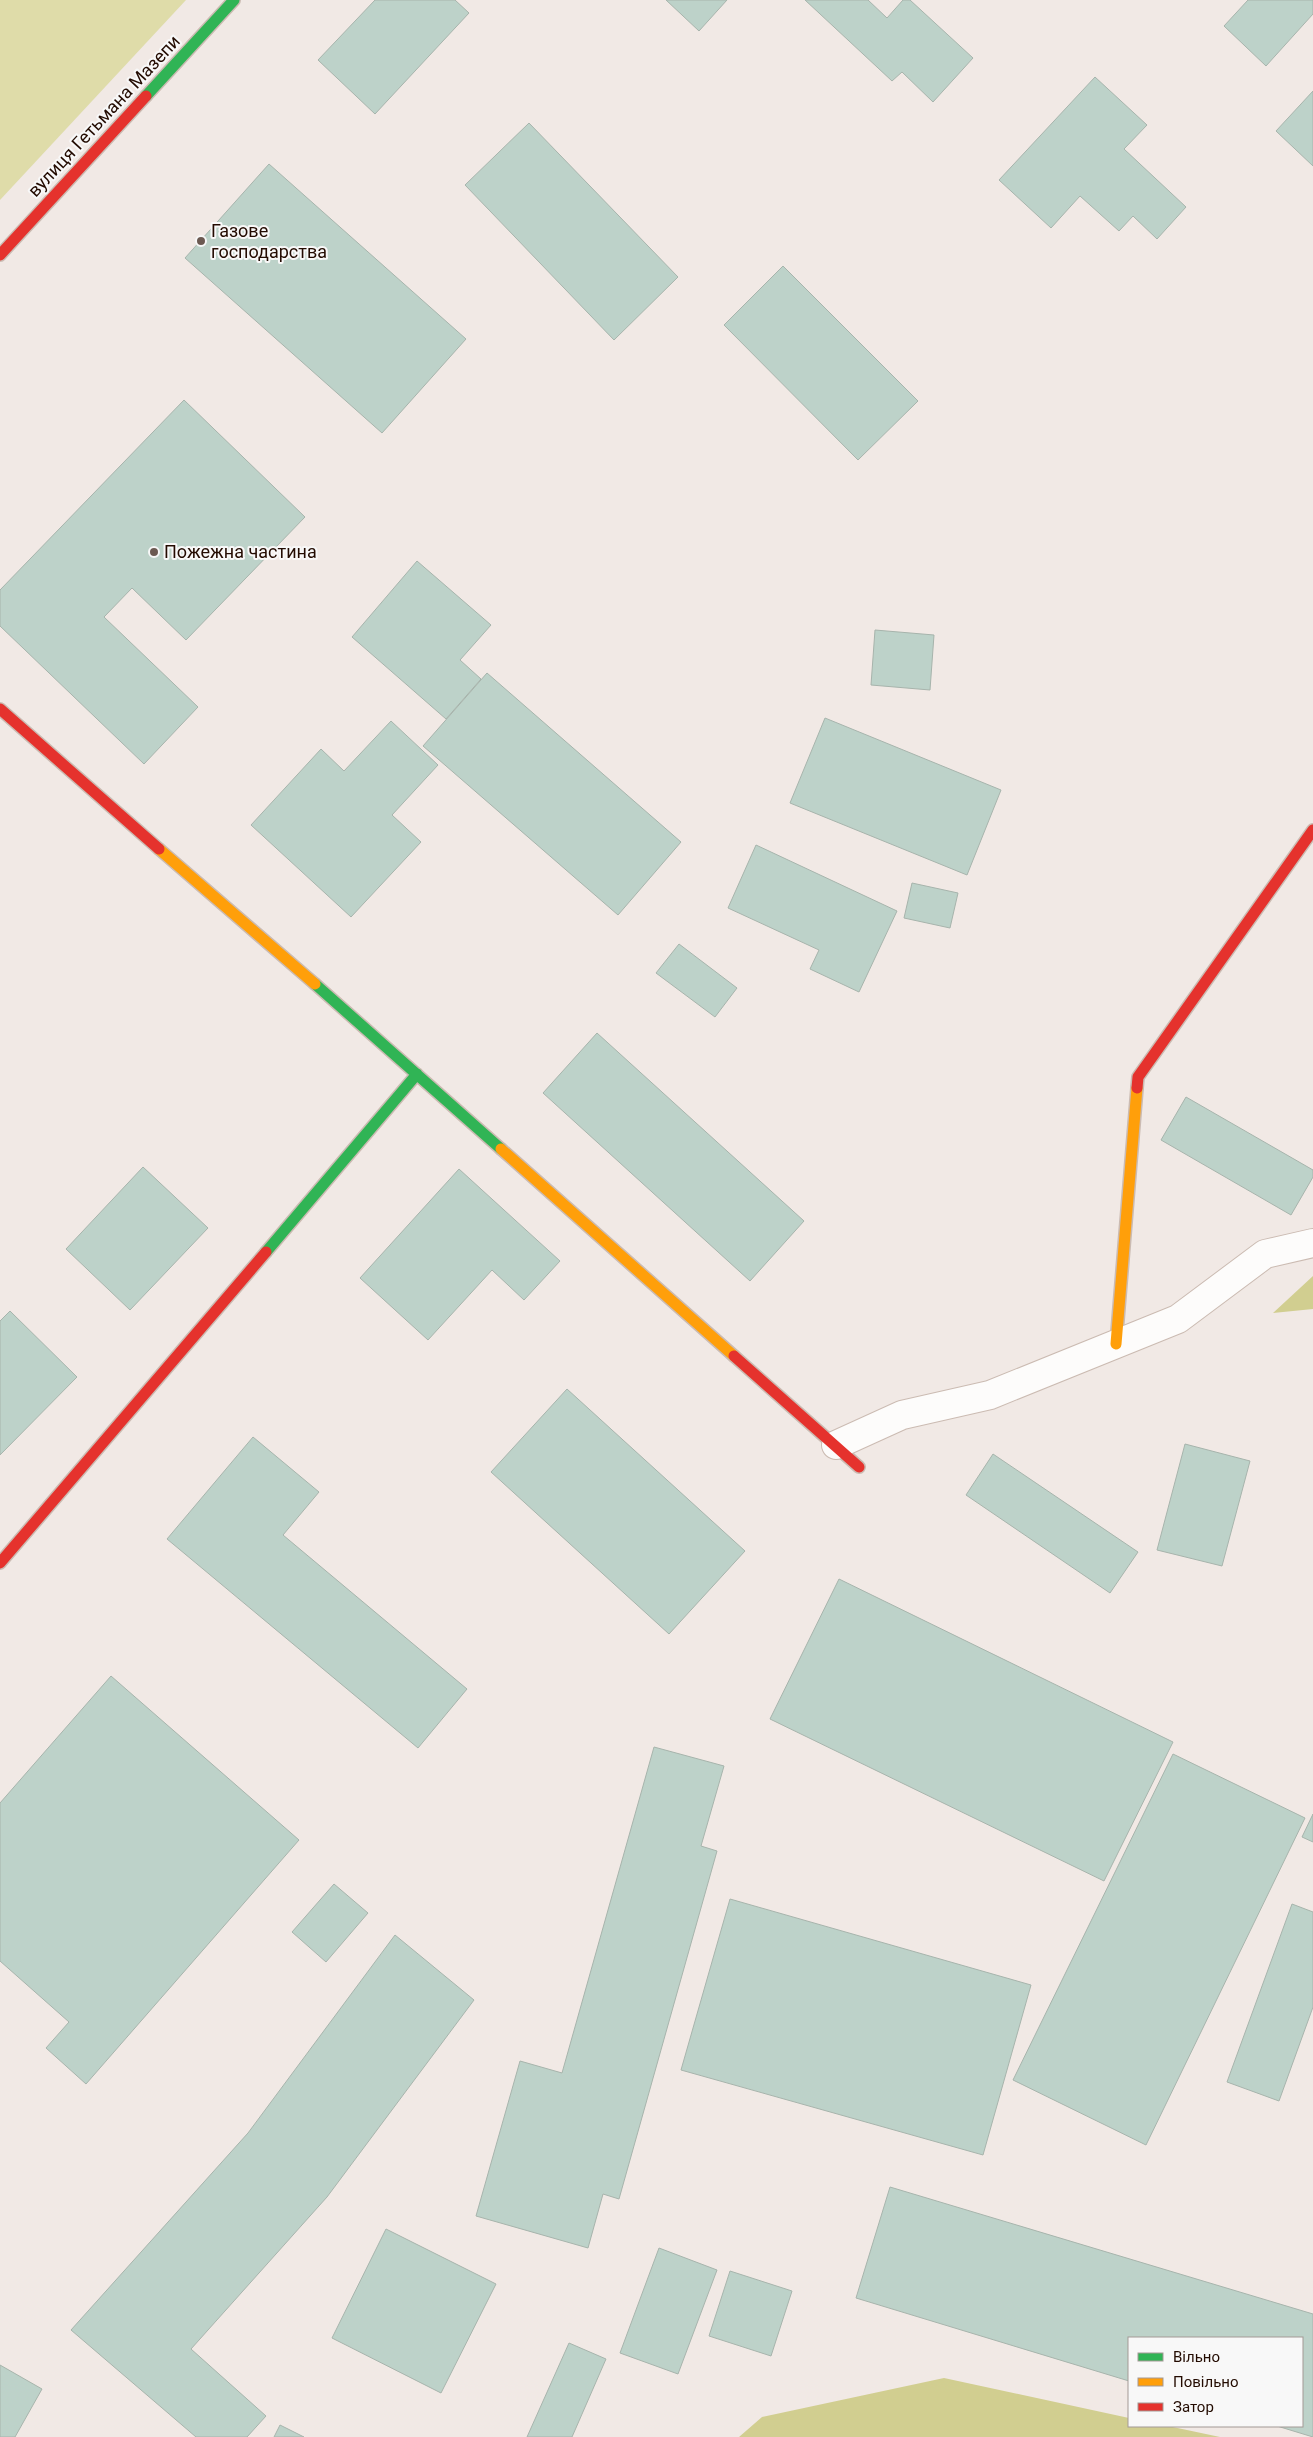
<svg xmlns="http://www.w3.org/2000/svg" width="1313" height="2437" font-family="Roboto,sans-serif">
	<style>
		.green { fill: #dfdca9 }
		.forest { fill: #d1ce90 }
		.building { fill: #bdd2c9; stroke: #a7b4ac }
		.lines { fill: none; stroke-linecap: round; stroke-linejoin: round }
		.street-casing { stroke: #cbbbb2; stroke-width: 30 }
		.fast-casing { stroke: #cbbbb2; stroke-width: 14 }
		.slow-casing { stroke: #cbbbb2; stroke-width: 14 }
		.jam-casing { stroke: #cbbbb2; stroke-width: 14 }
		.street { stroke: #fdfcfb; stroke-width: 28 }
		.fast { stroke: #30b455; stroke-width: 11 }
		.slow { stroke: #ff9f0a; stroke-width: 11 }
		.jam { stroke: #e5322d; stroke-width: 11 }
		.poi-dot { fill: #6b5951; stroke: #f8f8f8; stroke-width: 2 }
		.labels { text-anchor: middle; stroke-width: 4; stroke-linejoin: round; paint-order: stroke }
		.street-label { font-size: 18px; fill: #230b01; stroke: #f8f8f8 }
		.poi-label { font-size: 18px; fill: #230b01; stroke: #f8f8f8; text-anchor: start }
	</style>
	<rect width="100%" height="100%" fill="#f1e9e5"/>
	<path class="green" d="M0,0h186l-186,200z"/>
	<path class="forest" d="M1313,1276v33l-40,4z
		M944,2378l185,40v8h39l52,11h-481l23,-20z"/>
	<path class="building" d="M375,0h80l14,13 -94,101 -57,-54z
		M666,0h61l-28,31z
		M805,0h63l19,18 16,-18h7l63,58 -40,44 -31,-30 -10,9z
		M1248,0h65v14l-47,52 -42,-40z
		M1095,77l52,48 -23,24 62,58 -29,32 -24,-23 -14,15 -39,-35 -29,32 -52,-48z
		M1313,91v75l-37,-35z
		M529,123l149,154 -64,63 -149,-155z
		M269,164l197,175 -84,94 -197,-175z
		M783,266l135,135 -60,59 -134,-135z
		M184,400l121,117 -119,123 -54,-52 -28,29 94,90 -54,57 -144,-138v-36z
		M417,561l74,64 -31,35 21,19 -35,40 -94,-82z
		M875,630l59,5 -4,55 -59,-5z
		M487,673l194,169 -63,73 -195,-169z
		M825,718l176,72 -34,85 -177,-72z
		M391,721l47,44 -46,50 29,27 -70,75 -100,-92 70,-76 23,22z
		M756,845l141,66 -38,81 -49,-23 9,-19 -91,-42z
		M912,883l46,10 -8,35 -46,-10z
		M679,944l58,44 -22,29 -59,-44z
		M597,1033l207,188 -54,60 -207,-188z
		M1186,1097l127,73v7l-22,38 -130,-75z
		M143,1167l65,61 -78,82 -64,-61z
		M459,1169l101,92 -36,39 -32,-30 -64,70 -68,-62z
		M10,1311l67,66 -77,78v-134z
		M567,1389l178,162 -76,83 -178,-162z
		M253,1437l66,55 -36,43 184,154 -49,59 -251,-209z
		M1185,1444l65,17 -28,105 -65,-16z
		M993,1454l145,98 -28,41 -144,-98z
		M839,1579l334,163 -69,139 -334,-162z
		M111,1676l188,164 -213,244 -40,-36 23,-26 -69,-61v-158z
		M654,1747l70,19 -23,80 16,5 -98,348 -16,-5 -15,54 -112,-32 44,-155 42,12z
		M1173,1754l132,64 -159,327 -133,-65z
		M1313,1814v28l-11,-5z
		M334,1884l34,29 -42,49 -34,-30z
		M730,1899l301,86 -48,170 -302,-85z
		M1292,1904l21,8v95l-34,94 -52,-19z
		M395,1935l79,65 -147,197 -136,152 75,67 -19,21h-51l-125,-107 177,-197z
		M890,2187l423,127v123l-36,-11h25v-88h-173v43l-273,-83z
		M386,2229l110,55 -55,109 -109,-55z
		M659,2248l58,22 -39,104 -58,-21z
		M730,2271l62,20 -21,65 -62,-20z
		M569,2343l37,16 -34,78h-45z
		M0,2365l42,24 -27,48h-15z
		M280,2425l24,12h-30z"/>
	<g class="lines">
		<g class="street-casing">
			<path id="street" d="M836,1445l66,-30 88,-20 188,-76 87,-65 48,-11"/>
		</g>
		<g class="fast-casing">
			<path id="fast" d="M146,96l88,-96
				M315,984l186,165
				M266,1252l151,-178"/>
		</g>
		<g class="slow-casing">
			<path id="slow" d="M159,849l156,135
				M501,1149l233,207
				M1116,1344l21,-256"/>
		</g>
		<g class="jam-casing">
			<path id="jam" d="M0,255l146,-159
				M0,709l159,140
				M1137,1088l1,-11 175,-247
				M734,1356l125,111
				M0,1563l266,-311"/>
		</g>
		<use href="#street" class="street"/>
		<use href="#fast" class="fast"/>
		<use href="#slow" class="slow"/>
		<use href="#jam" class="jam"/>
	</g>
	<g class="poi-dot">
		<circle cx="201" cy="241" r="5"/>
		<circle cx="154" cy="552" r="5"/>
	</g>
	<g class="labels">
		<g class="street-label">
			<text transform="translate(104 116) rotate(-47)" y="6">вулиця Гетьмана Мазепи</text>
		</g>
		<g class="poi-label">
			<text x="211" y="237">Газове<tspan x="211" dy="21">господарства</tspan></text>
			<text x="164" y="558">Пожежна частина</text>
		</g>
	</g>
	<rect x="1128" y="2337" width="175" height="90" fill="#f8f8f8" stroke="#a39995"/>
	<rect x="1138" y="2353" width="25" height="8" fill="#30b455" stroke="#a39995"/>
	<text x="1173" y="2362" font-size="15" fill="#230b01">Вільно</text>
	<rect x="1138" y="2378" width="25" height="8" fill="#ff9f0a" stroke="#a39995"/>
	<text x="1173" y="2387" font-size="15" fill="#230b01">Повільно</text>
	<rect x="1138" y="2403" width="25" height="8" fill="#e5322d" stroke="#a39995"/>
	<text x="1173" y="2412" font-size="15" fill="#230b01">Затор</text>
</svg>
